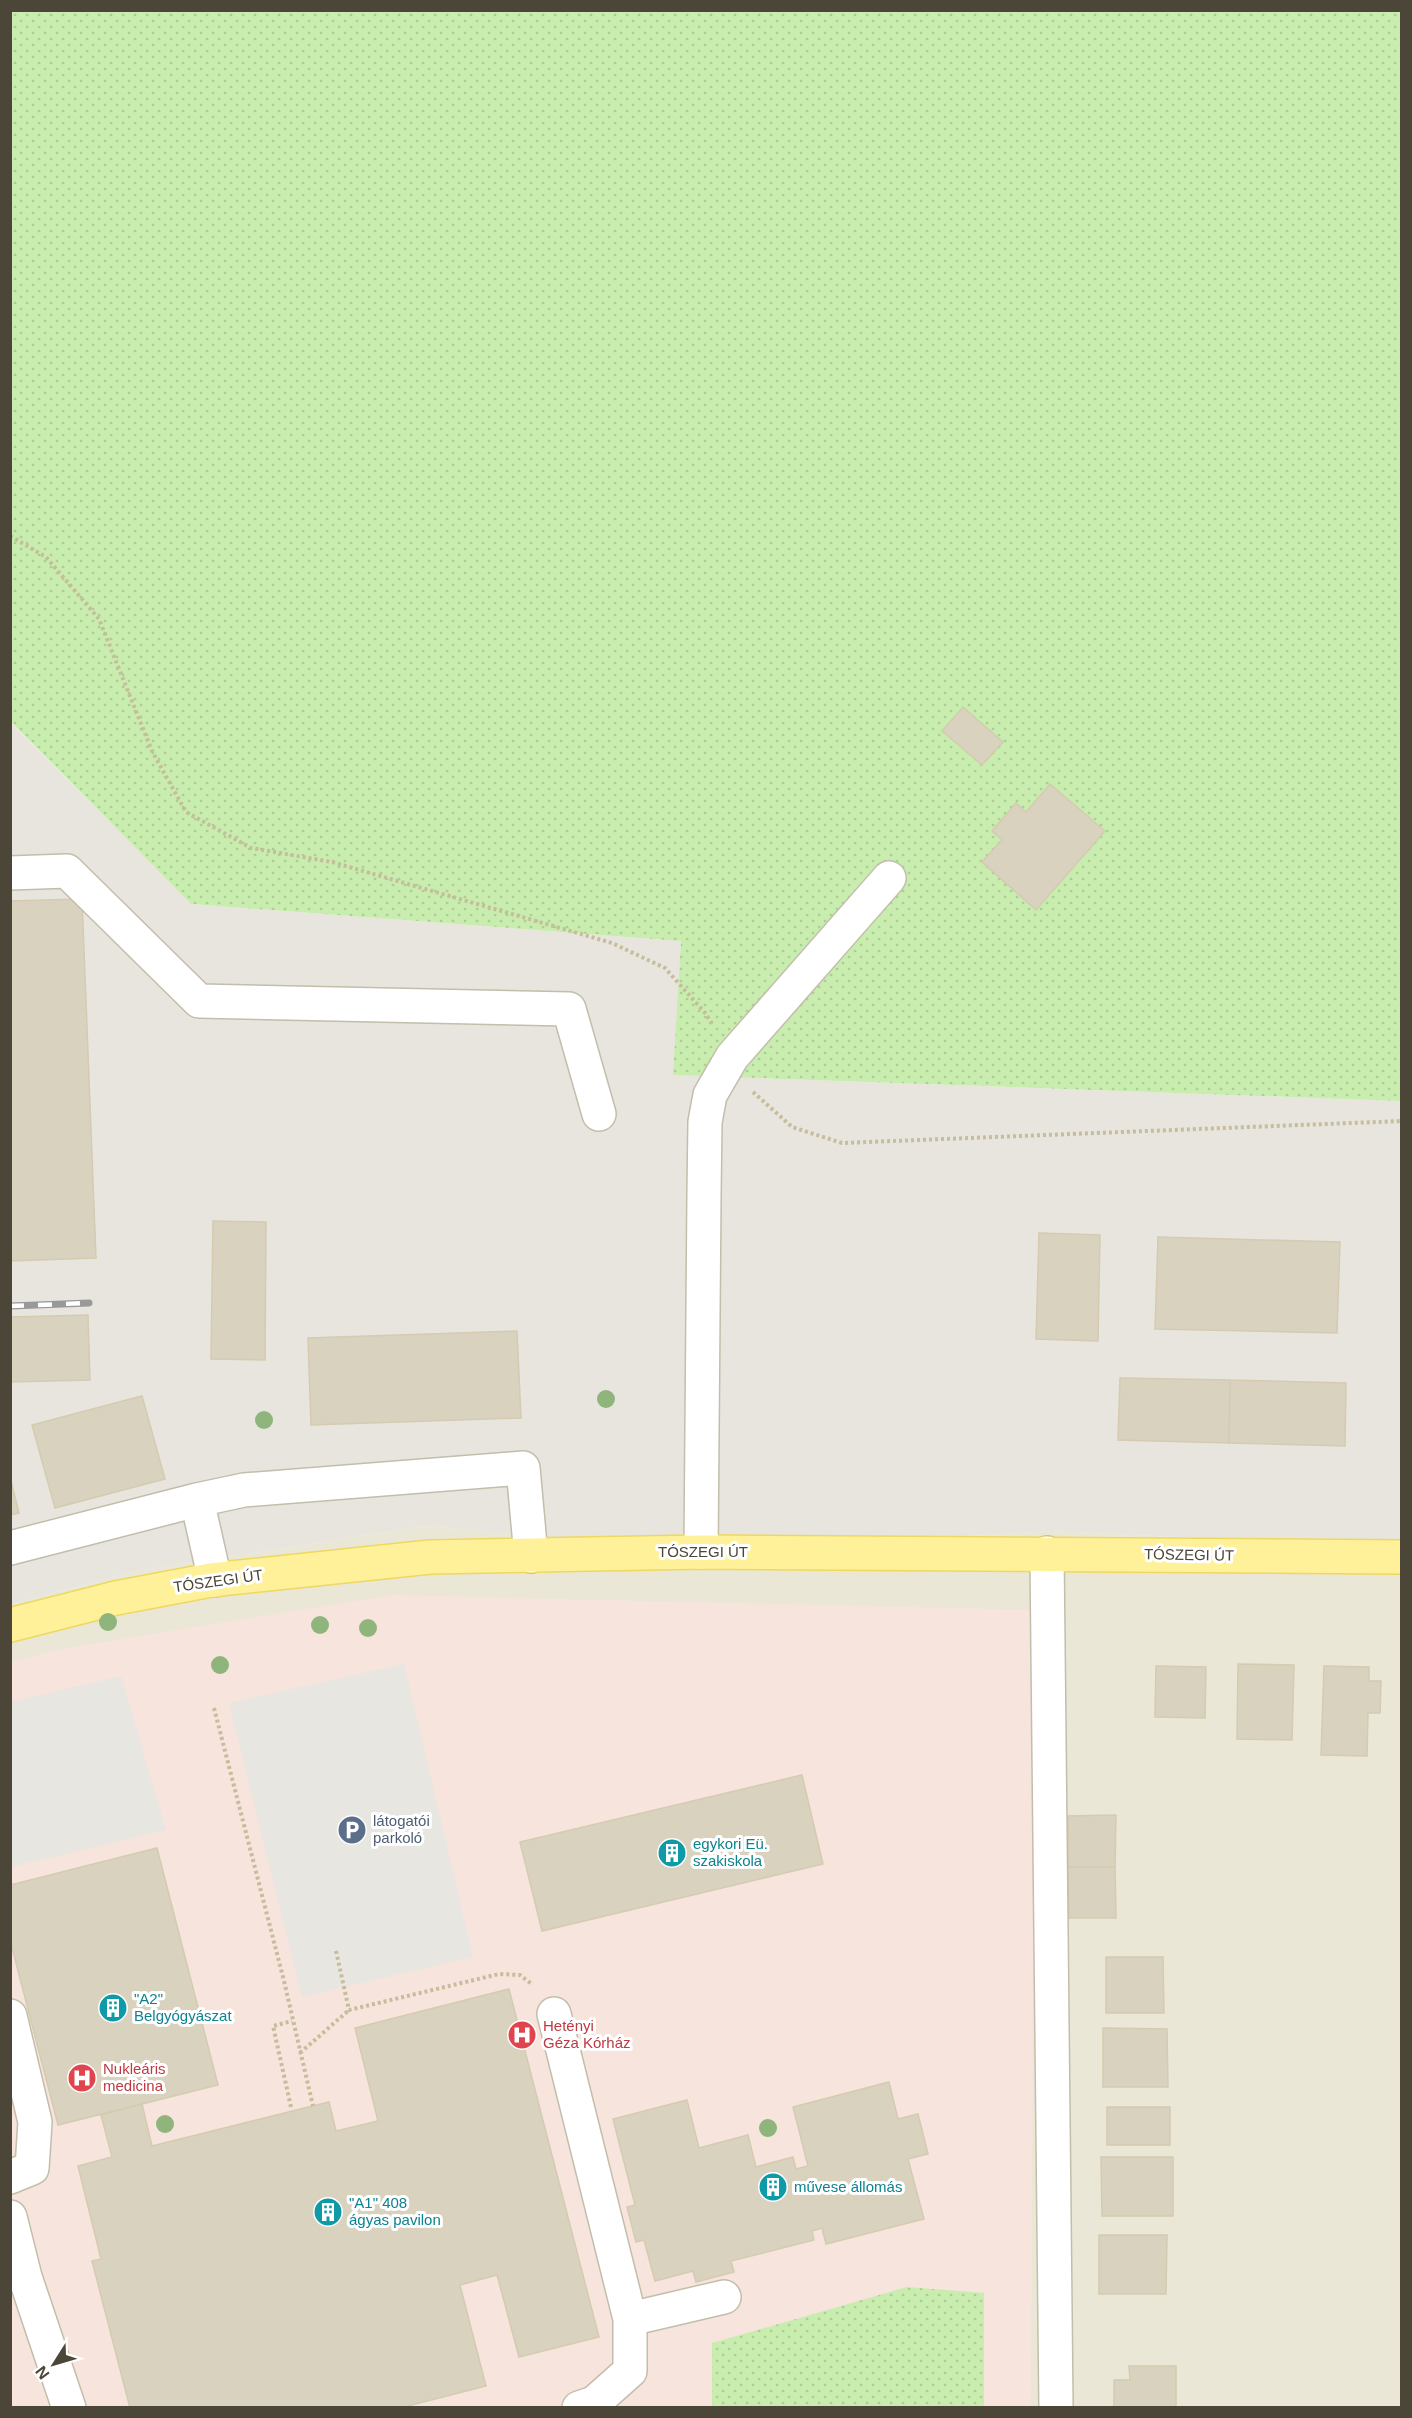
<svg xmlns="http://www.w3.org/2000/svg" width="1412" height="2418" font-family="Arial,sans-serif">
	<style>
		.residential { fill: #eae7d7 }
		.industrial { fill: #e8e5de }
		.medical { fill: #f7e4dc }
		.grass { fill: url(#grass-dots) }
		.parking { fill: #e7e6e1 }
		.building { fill: #d9d2be; stroke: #d4cbb0; stroke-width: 1.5 }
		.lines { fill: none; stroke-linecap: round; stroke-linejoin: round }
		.minor-casing { stroke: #c2beab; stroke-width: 36 }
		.major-casing { stroke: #eed85f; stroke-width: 36 }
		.path { stroke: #c5bd9b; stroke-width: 4; stroke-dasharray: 3 3; stroke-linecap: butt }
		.minor { stroke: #fff; stroke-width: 33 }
		.major { stroke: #fff199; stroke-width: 33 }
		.rail-casing { stroke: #999; stroke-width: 7 }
		.rail { stroke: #fff; stroke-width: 4.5; stroke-dasharray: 14; stroke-linecap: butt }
		.tree { fill: #8fb57d }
		.labels { text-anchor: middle; stroke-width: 6; stroke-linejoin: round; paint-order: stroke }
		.street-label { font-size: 15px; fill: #4b4637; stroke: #fff }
		.service-label { font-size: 15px; fill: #4e5e75; stroke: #fff; text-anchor: start }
		.culture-label { font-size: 15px; fill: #0d838f; stroke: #fff; text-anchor: start }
		.health-label { font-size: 15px; fill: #be3a42; stroke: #fff; text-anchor: start }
	</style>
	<defs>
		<pattern id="grass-dots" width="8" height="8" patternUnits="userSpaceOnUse" patternTransform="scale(1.5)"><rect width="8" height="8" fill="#c8edaf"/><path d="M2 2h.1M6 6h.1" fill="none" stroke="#adcd97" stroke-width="1.8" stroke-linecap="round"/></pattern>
	</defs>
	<rect width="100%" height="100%" fill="#f6f4e9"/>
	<path class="residential" d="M425,1526l276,26 350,-21 350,17v859l-1390,1v-804l125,-33z"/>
	<path class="industrial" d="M10,722l181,182 490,37 -7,134 727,26v447l-350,-17 -350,21 -276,-26 -289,45 -125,33z"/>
	<path class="medical" d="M393,1595l642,15 -4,797 -1020,1v-746l49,-13z"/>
	<path class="grass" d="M10,11h1391v1090l-728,-26 8,-134 -490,-37 -180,-182z
		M907,2287l77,6v114h-272v-64z"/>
	<path class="parking" d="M404,1664l69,293 -171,40 -73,-294z
		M121,1676l45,154 -155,37v-165z"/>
	<path class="building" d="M963,707l40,35 -21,23 -40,-34z
		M1050,784l55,47 -69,79 -54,-48 20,-22 -10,-9 24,-28 10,9z
		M82,899l14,359 -86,3v-360z
		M213,1221l53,1 -1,138 -54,-1z
		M1039,1233l61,2 -2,106 -62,-2z
		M1158,1237l182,5 -3,91 -182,-4z
		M88,1315l2,65 -80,2v-65z
		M517,1331l4,87 -210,7 -3,-87z
		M1120,1378l110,2 -1,63 -111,-3z
		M1230,1380l116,3 -1,63 -116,-3z
		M142,1396l23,83 -110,29 -23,-83z
		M10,1477l9,36 -9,2z
		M1238,1664l56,1 -2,75 -55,-1z
		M1156,1666l50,1 -1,51 -50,-1z
		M1324,1666l45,1v14h12l-1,32h-12l-1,43 -46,-1z
		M802,1775l21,89 -281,67 -22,-89z
		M1116,1815l-1,52h-47v-51z
		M157,1848l61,237 -160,40 -48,-185v-55z
		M1068,1867h47l1,51h-47z
		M1106,1957h57l1,56h-58z
		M509,1989l90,348 -80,20 -22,-82 -37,10 26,101 -86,22h-270l-38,-147 9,-2 -23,-93 34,-9 -11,-42 41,-11 10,42 177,-44 7,29 42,-10 -23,-93z
		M1103,2028l64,1 1,58h-65z
		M889,2082l9,37 20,-5 10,40 -20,5 16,60 -98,25 -4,-16 -10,3 2,9 -83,21 3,11 -38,10 -3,-11 -38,10 -11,-41 -8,2 -9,-35 8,-2 -22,-86 74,-19 12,48 49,-13 8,32 37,-10 3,12 12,-3 -15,-59z
		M1107,2107h63v38h-63z
		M1101,2157h72v59h-71z
		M1099,2235h68l-1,59h-67z
		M1129,2366h47v42h-62v-28h16z"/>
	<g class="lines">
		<g class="minor-casing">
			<path id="minor" d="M10,873l57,-2 132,130 370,8 30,105
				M197,1500l47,-10 279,-22 8,88
				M10,1548l187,-48 18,80
				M701,1552l3,-358 1,-72 5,-27 22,-38 157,-179
				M1047,1553l9,855
				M554,2014l76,305v52l-36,32 -15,5
				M10,2016l25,106 -3,46 -22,9
				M10,2217l15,60 44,131
				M630,2319l94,-22"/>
		</g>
		<g class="major-casing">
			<path id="major" d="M10,1625l106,-27 95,-18 219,-23 271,-5 701,5"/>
		</g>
		<path class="path" d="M10,536l36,21 53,62 53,132 34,61 65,36 81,14 280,81 53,25 41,46 6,10
			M753,1092l39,35 50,16 560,-22
			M214,1708l70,273 29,125
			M336,1951l13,59 150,-36 21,1 13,10
			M300,2053l49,-43
			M291,2107l-18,-81 19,-5"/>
		<use href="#minor" class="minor"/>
		<use href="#major" class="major"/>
		<g class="rail-casing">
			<path id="rail" d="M10,1306l79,-3"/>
		</g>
		<use href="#rail" class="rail"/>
	</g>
	<g class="tree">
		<circle cx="606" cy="1399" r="9"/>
		<circle cx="264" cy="1420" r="9"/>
		<circle cx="108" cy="1622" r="9"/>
		<circle cx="320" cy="1625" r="9"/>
		<circle cx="368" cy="1628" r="9"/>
		<circle cx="220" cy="1665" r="9"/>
		<circle cx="165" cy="2124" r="9"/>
		<circle cx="768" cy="2128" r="9"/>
	</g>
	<defs>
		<g id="parking-disc" transform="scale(1.5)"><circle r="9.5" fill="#5c6f8a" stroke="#fff"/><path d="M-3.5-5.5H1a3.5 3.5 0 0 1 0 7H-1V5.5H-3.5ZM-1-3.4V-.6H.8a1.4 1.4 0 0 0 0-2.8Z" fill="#fff"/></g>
		<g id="building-disc" transform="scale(1.5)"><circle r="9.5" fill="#0f9aa8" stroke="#fff"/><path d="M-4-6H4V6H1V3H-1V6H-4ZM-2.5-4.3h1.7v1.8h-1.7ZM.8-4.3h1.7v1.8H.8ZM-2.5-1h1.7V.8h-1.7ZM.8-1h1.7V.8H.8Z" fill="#fff"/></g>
		<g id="hospital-disc" transform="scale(1.5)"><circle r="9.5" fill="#e0444e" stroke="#fff"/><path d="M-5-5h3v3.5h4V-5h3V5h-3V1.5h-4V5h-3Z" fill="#fff"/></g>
	</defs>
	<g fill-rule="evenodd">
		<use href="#parking-disc" x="352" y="1830"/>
		<use href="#building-disc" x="672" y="1853"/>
		<use href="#building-disc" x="113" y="2008"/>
		<use href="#hospital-disc" x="522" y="2035"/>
		<use href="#hospital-disc" x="82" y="2078"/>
		<use href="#building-disc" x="773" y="2187"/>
		<use href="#building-disc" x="328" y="2212"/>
	</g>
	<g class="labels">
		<g class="street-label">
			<text x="703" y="1557">TÓSZEGI ÚT</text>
			<text transform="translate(1189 1555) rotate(1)" y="5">TÓSZEGI ÚT</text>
			<text transform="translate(218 1581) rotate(-8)" y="5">TÓSZEGI ÚT</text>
		</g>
		<g class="service-label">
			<text x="373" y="1826">látogatói<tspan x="373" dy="17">parkoló</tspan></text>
		</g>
		<g class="culture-label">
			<text x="693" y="1849">egykori Eü.<tspan x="693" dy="17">szakiskola</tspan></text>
			<text x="134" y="2004">"A2"<tspan x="134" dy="17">Belgyógyászat</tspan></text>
			<text x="794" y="2192">művese állomás</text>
			<text x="349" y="2208">"A1" 408<tspan x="349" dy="17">ágyas pavilon</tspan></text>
		</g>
		<g class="health-label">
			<text x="543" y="2031">Hetényi<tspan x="543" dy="17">Géza Kórház</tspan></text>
			<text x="103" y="2074">Nukleáris<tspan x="103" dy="17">medicina</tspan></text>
		</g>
	</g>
	<rect width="1412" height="2418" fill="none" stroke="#4b4637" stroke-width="24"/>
	<g transform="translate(54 2364) rotate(233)" stroke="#ffffff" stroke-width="4.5" paint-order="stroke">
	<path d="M0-4.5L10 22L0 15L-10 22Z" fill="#4b4637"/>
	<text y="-9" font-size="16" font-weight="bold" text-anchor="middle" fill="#4b4637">N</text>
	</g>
</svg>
